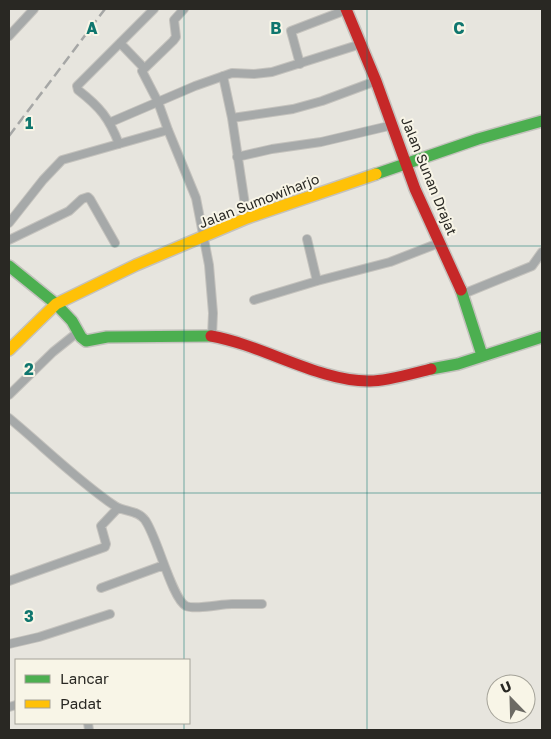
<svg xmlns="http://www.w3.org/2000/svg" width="551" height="739" font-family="'Golos Text',sans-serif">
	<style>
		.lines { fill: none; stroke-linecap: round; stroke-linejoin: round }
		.street-casing { stroke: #c4c2bd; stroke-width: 10 }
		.fast-casing { stroke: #c4c2bd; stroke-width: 14 }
		.slow-casing { stroke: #c4c2bd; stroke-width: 14 }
		.jam-casing { stroke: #c4c2bd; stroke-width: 14 }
		.street { stroke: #a6a9a9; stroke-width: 8 }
		.fast { stroke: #4caf50; stroke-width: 11 }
		.slow { stroke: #ffc107; stroke-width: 11 }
		.jam { stroke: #c62828; stroke-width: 11 }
		.rail { stroke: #a6a7a6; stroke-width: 2.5; stroke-dasharray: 10 5; stroke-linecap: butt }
		.grid { fill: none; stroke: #0f766e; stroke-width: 1; stroke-opacity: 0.55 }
		.labels { text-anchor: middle; stroke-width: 4; stroke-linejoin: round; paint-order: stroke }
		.street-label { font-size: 14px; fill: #292823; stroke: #f8f5e7 }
		.grid-label { font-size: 16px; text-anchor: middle; font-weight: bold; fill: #0f766e; stroke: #f8f5e7; stroke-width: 4; stroke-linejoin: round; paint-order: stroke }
	</style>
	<rect width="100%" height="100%" fill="#e7e5de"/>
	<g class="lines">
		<g class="street-casing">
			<path id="street" d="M184,9l-10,11 2,17 -3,4 -31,30 16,31 10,28 28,68 13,67 4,48 -1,23
				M9,36l25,-27
				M120,43l24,25
				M300,64l-9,-33 55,-21
				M223,76l9,42 15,100
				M232,118l61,-9 29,-8 54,-20
				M111,122l84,-36 37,-13 22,1 18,-2 89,-28
				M119,144c-10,-26 -19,-37 -41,-54l-1,-4 77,-77
				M237,157l35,-8 49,-7 72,-17
				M9,223l34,-43 19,-20 106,-30
				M307,239l10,42
				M9,240l60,-29 13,-12 6,-2 2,2 25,44
				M463,294l69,-28 10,-14
				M254,300l63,-19 73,-19 49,-19
				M9,395l44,-43 25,-20
				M9,418c35,29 68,62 106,88 9,6 23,4 30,14 12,16 27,79 41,86 9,4 35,-2 46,-2 10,0 20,0 30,0
				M9,581l96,-34 1,-3 -5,-18 17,-18
				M101,588l63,-23
				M9,644l30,-7 71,-23
				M9,707l7,-2
				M88,723l1,7"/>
		</g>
		<g class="fast-casing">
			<path id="fast" d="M376,174l102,-35 64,-18
				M9,266l47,38 16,17 9,16 5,4 21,-4 104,-1
				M461,290l21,65
				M431,369l27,-5 84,-27"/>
		</g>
		<g class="slow-casing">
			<path id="slow" d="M9,350l47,-46 80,-39 111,-47 129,-44"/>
		</g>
		<g class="jam-casing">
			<path id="jam" d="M346,9l30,72 39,108 46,101
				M211,336c52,9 109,46 159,45 17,0 44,-8 61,-12"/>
		</g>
		<use href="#street" class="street"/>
		<use href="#fast" class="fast"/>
		<use href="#slow" class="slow"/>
		<use href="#jam" class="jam"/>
		<path class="rail" d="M9,136l96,-127"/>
	</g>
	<path class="grid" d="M184,9v651M367,9v721M9,246h533M9,493h533M184,723v7"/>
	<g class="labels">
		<g class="street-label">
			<text transform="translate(429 176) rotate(68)" y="5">Jalan Sunan Drajat</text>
			<text transform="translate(259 201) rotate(-21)" y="5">Jalan Sumowiharjo</text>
		</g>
	</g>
	<g class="grid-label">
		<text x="92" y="34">A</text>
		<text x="276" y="34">B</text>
		<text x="459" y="34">C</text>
		<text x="29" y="129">1</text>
		<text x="29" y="375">2</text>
		<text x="29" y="622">3</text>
	</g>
	<rect width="551" height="739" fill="none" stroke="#292823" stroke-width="20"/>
	<rect x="15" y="659" width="175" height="65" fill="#f8f5e7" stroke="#a5a399"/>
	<rect x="25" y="675" width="25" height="8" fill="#4caf50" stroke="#a5a399"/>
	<text x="60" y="684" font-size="15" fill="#292823">Lancar</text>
	<rect x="25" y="700" width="25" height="8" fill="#ffc107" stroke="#a5a399"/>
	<text x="60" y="709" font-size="15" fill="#292823">Padat</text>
	<g transform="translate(511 699) rotate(337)"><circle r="24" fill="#f8f5e7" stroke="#a5a399"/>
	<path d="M0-4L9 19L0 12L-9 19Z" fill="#6c6a64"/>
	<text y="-8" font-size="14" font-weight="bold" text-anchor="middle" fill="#292823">U</text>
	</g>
</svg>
